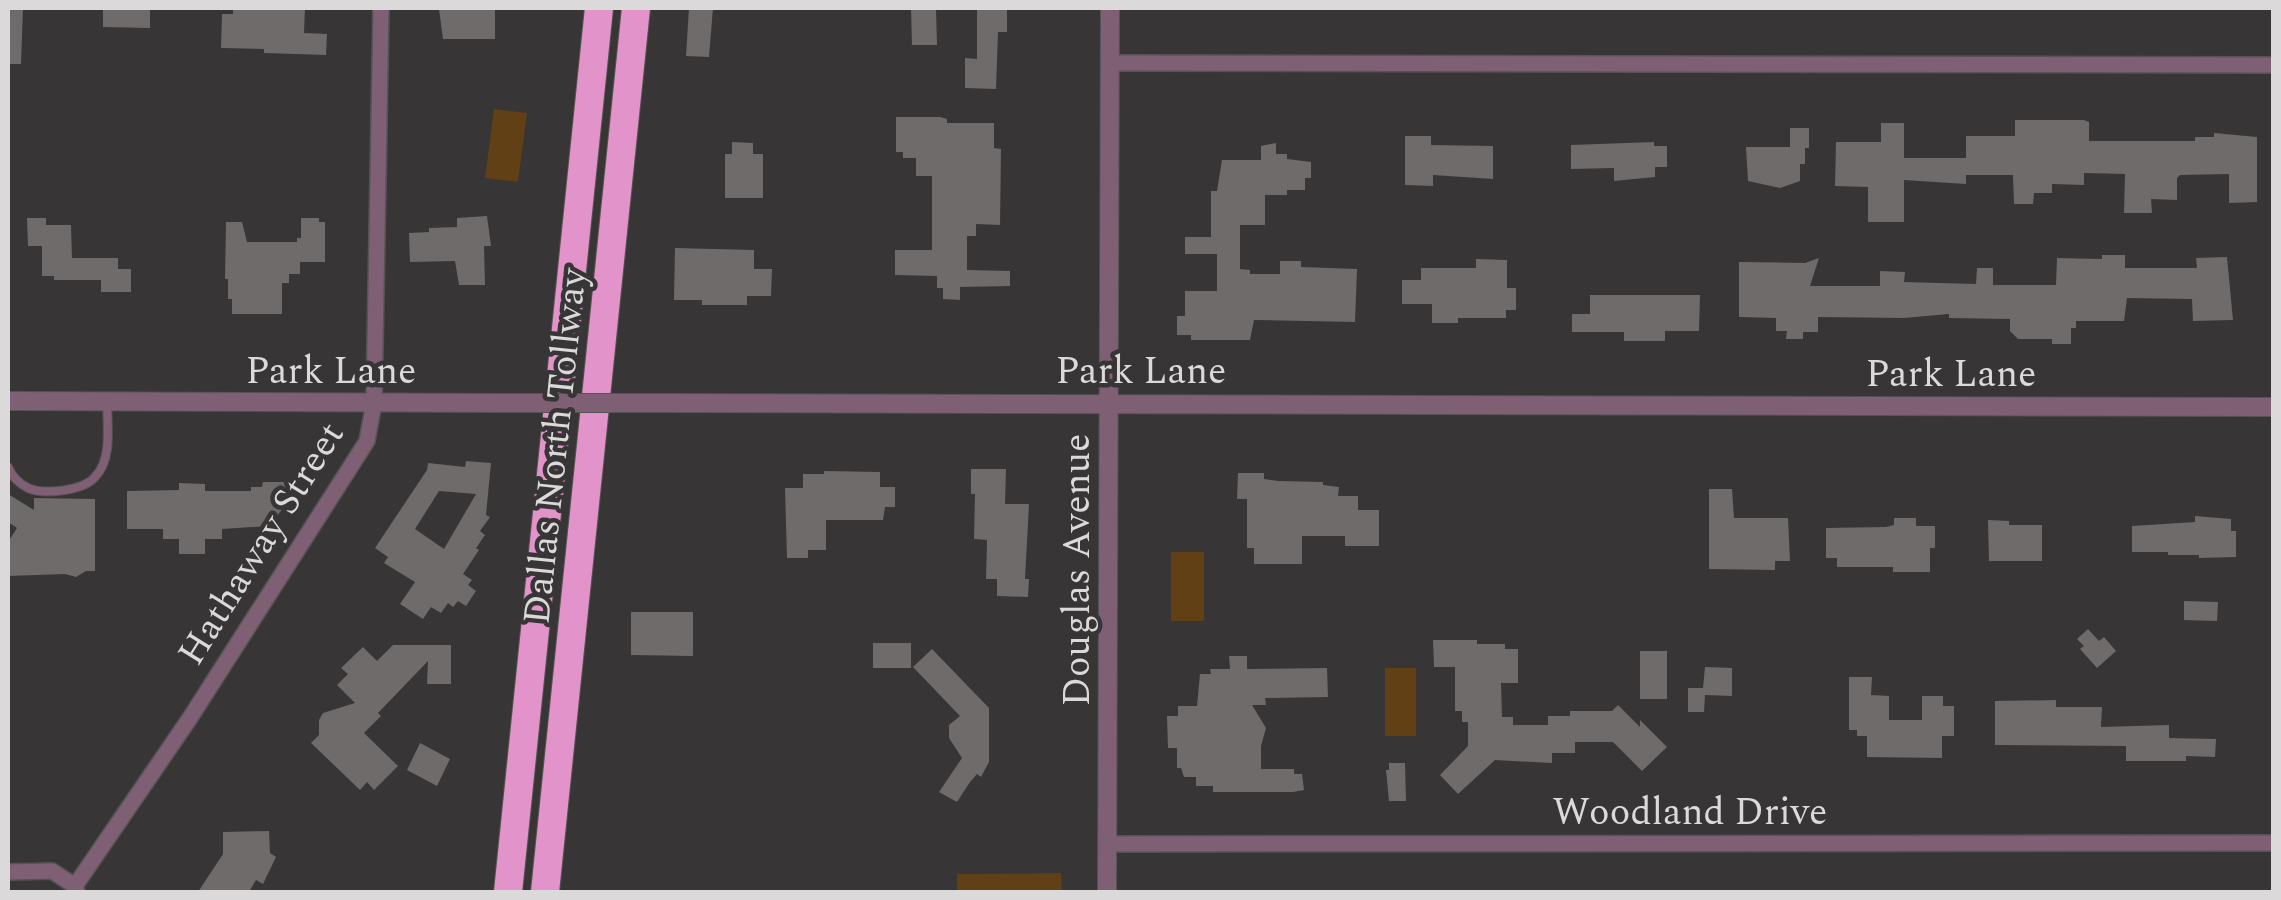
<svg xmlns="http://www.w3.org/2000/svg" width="2281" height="900" font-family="Spectral,serif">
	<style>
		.green { fill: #604014 }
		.building { fill: #6e6b6a; fill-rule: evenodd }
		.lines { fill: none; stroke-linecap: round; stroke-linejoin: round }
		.service-casing { stroke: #555353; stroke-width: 10 }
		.minor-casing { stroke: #555353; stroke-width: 18 }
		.tertiary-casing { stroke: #555353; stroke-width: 20 }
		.motorway-casing { stroke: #555353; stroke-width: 30 }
		.service { stroke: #7f5f74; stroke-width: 8 }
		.minor { stroke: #7f5f74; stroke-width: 15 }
		.tertiary { stroke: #7f5f74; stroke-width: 18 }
		.motorway { stroke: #e293c9; stroke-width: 28 }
		.tertiary-bridge-casing { stroke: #555353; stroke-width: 20; stroke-linecap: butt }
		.tertiary-bridge { stroke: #7f5f74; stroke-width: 18 }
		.labels { text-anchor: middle; stroke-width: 9; stroke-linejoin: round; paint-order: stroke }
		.street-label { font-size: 38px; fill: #dbd9d9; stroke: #383536 }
	</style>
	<rect width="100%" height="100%" fill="#383536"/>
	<path class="green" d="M494,109l33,4 -9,69 -33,-4z
		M1171,552h33v69h-33z
		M1385,668h31v68h-31z
		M1061,873l1,19h-105v-18z"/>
	<path class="building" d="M8,8h15l-2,56h-13z
		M103,8l47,2v18l-47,-1z
		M233,8h72l-1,25 23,1 -1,21 -62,-2v-4l-43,-1 1,-34h11z
		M495,8v31h-52l-4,-30z
		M689,8h24l-4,49 -23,-1z
		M911,8h25l1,37h-25z
		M977,8h30v24h-9l-2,57 -31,-1v-30l12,1z
		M896,117h44l7,2v4h47v25l7,1 -1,76 -24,-1v12h-9v34l43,1v15l-50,1v13l-17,-1v-11h-6v-12l-42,-1v-25h37v-74h-16v-18h-13v-6h-7z
		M2015,120h69l5,2v19h106v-4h19v-4l43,4v65l-28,1v-29l-49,1 -3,3v22l-26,-1 1,14h-28l1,-39 -41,-1v12l-32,-1v9h-18l-1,11h-19l-1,-29h-47v9l-62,-4v42h-36v-35l-33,-1 1,-44h45v-19h23v35h62v-22h49z
		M1790,128h19v20h-4v16h-5v17l-20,7 -32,-7 -2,-34h44z
		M1405,136h26v9l62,1v33l-60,-4v11l-28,-1z
		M732,142l21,1v11h10v44h-38v-44h7z
		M1654,142v4h13v21h-12v10l-41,4v-13l-43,1v-24z
		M1276,143v11h11v5l24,3v16h-6v12h-18v5h-22v30h-25v44l10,1v4h30v-13h21v6l56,2 -2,53 -101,-2 -4,20h-59v-5h-14v-19h8v-25h32v-37h-32v-17h26v-46h6l5,-31h39v-14z
		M487,216l4,30h-7l1,39h-26l-4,-24 -45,1 -1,-29 20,-1v-4l28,-1v-9z
		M27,218h19v7h25l1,33h46v11h13v23h-30v-12h-47v-4h-12v-30h-14z
		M301,218h18v4h6v40h-25v12h-11v9h-7v31h-50v-15h-4v-20h-3l1,-57h16l5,20h50v-4h4z
		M675,248l79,2v19h18l-1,27h-24v9h-45v-5h-28z
		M2102,255h23v13h72l-1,-10 31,-1 6,63 -40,1 -1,-22 -65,-1 -3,23h-48v7h-5v16h-19v-5h-34l-8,-8v-12l-61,-1v-4l-45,4 -86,-1v15h-15v7h-17l1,-8h-11v-13l-37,-1v-55l66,1 14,-5 -9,28h70v-15l25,1 -1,10 72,2 1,-16h16v17h63l1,-27 45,1z
		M1476,259l31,1v28h9v22h-10v8h-48v5h-26v-19h-30v-24h19v-12h55z
		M1590,295h110l-1,36h-34v10h-41v-9h-52v-18h18z
		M466,461l25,2 -5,52 4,2 -10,14 5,4 -9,13 3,2 -16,24 9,6 -4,5 8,6 -10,15 -8,-5 -5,6 -5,-4 -7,10 -10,-6 -8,12 -23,-15 15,-22 -31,-19 4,-6 -13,-9 52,-78 1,-7 37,4zM439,491l37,3 -32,55 -29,-20z
		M971,469h35l-1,35h24l-4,75h4l-1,18 -31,-1v-17h-11l1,-39 -13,-1 1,-45h-4z
		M824,471l56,1v15h15v20h-10l-2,13h-57v30h-18v8h-21l-2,-70h18v-14h21z
		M1238,473h26v6l14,2 45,1v3l16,2 -1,9h20v14h21v36h-34v-10h-43v28h-48v-16h-7v-49h-10z
		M263,482h25v20l-19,24 -47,3v10h-17v15h-26v-15h-16v-10h-36v-38l52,-1v-7l26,1v7h46v-4h11z
		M1709,489h23l2,29h54l2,43h-15v9l-66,-1z
		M8,494l26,16v-12l61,1v72h-9l-10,6 -11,-3 -57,2v-34l9,-14 -9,-6z
		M2195,516l36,3v12h5v26l-37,1v-3h-31v-3h-36v-26l63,-4z
		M1894,518h22v8h19v22h-5v24h-37v-5h-56v-9h-11v-30l60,-1 8,-2z
		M1988,520l21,1v4h33v36h-53z
		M2184,601l34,1 -1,19 -33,-1z
		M631,612h62v44l-62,-1z
		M2088,629l11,12 5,-4 12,14 -19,17 -17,-19 4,-3 -7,-7z
		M1433,640h44v4h28v5h13v34h-17l1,34h11v8h35v-9h22v-5h42l6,-6 22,22v-7l27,27 -25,24 -29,-29h-38v11h-23v10l-57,-3 -37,34 -18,-19 28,-29v-24h-6v-11h-7v-44h-21z
		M873,643h38v25h-38z
		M393,645h58v39h-24l1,-23 -50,52 3,3 -17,17 34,33 -24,24 -7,-8 -7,8 -49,-47 8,-8v-15l4,-7 32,-10 -18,-18 11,-11 -7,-6 22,-21 14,14z
		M932,649l57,59v54l-8,15 -4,-3 -7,8 -13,20 -18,-10 23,-34 -13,-20v-13l11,-9 -47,-49z
		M1640,651h27v48h-27z
		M1229,656h18v13l80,-1 1,29 -63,1 1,7h-14l14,23 -5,18v23h33v5h8l2,16 -11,2h-80v-6h-17v-9h-12l-3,-9h-4v-20h-9l-1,-32h11v-10h19l3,-32h11l-1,-5h20z
		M1705,667l27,1v28l-27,-1 -1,17h-16v-24h15z
		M1849,677h23l-1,18 18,1v24h33v-24h21v10h11v30h-12v22l-75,-1v-21h-10v-6h-8z
		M2056,700v7h46l-1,20 68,-2v13l47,1 -1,18 -29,-1v5h-60v-15l-131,-1v-44z
		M420,743l30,16 -13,27 -30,-16z
		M1389,763h16l1,38h-17l-3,-31h3z
		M269,831l1,22 6,4 -13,27 -7,-4 -7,12h-51l25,-38v-22z"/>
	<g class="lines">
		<g class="service-casing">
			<path id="service" d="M8,467c4,10 10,16 20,21 16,7 55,3 67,-11 18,-18 12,-53 12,-76"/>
		</g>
		<g class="minor-casing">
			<path id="minor" d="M1110,63l1164,2
				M1107,844l1167,-1
				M8,872l44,-1 23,15
				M77,892l-2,-6 115,-168 177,-277 7,-38 7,-395"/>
		</g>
		<g class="tertiary-casing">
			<path id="tertiary" d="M8,401l499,2
				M649,403l1625,4
				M1107,892l3,-884"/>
		</g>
		<g class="motorway-casing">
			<path id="motorway" d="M508,892l91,-884
				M545,892l91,-884"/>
		</g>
		<use href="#service" class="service"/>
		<use href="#minor" class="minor"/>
		<use href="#tertiary" class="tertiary"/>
		<use href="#motorway" class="motorway"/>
		<g class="tertiary-bridge-casing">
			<path id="tertiary-bridge" d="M507,403h142"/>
		</g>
		<use href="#tertiary-bridge" class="tertiary-bridge"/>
	</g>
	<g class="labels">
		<g class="street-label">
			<text x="331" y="383">Park Lane</text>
			<text x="1141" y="383">Park Lane</text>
			<text x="1951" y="386">Park Lane</text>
			<text transform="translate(554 446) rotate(-84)" y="13">Dallas North Tollway</text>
			<text transform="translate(260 543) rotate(-58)" y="13">Hathaway Street</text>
			<text transform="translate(1076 570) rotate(-90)" y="13">Douglas Avenue</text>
			<text x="1690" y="824">Woodland Drive</text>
		</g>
	</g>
	<rect width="2281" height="900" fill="none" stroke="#dbd9d9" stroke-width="20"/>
</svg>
